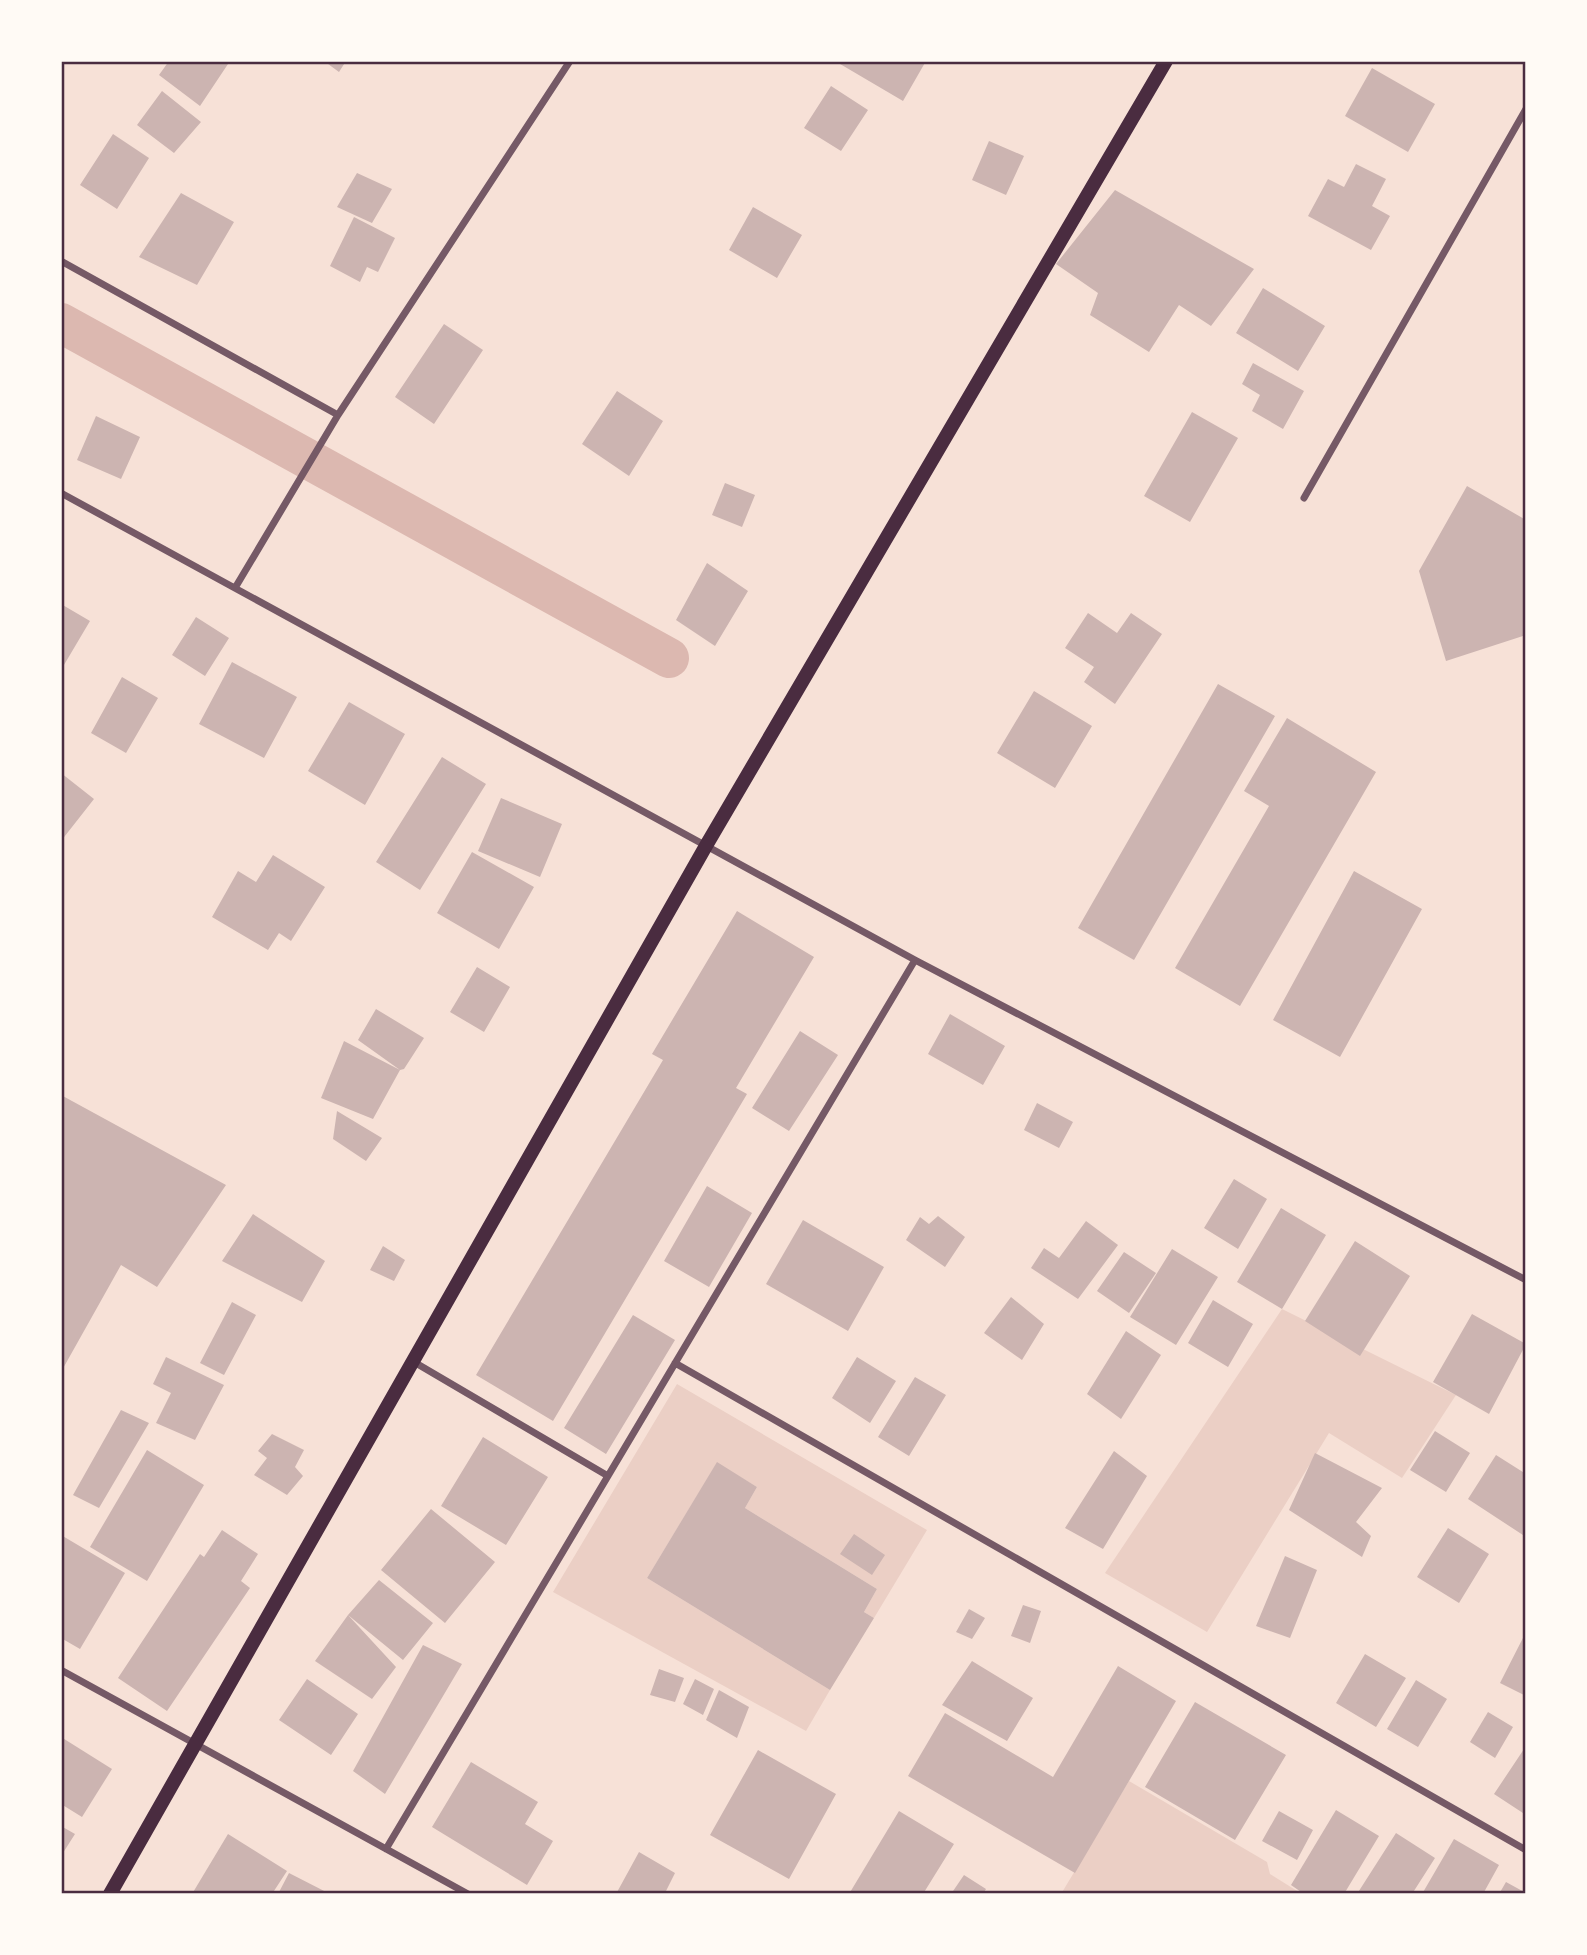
<svg xmlns="http://www.w3.org/2000/svg" width="1587" height="1955" font-family="Roboto,sans-serif">
	<style>
		.green { fill: #ebcfc5 }
		.lines { fill: none; stroke-linecap: round; stroke-linejoin: round }
		.canal { stroke: #dcb8b0; stroke-width: 40 }
		.building { fill: #ccb4b1 }
		.minor { stroke: #755966; stroke-width: 7 }
		.secondary { stroke: #4a2c40; stroke-width: 14 }
		.neatline { fill: none; stroke: #4a2c40; stroke-width: 2.5 }
	</style>
	<rect width="100%" height="100%" fill="#f7e1d7"/>
	<path class="green" d="M1282,1309l174,86 -54,83 -73,-45 -122,199 -102,-59z
		M677,1384l250,146 -53,88 -10,-6 13,-23 -132,-81 12,-21 -40,-24 -70,115 183,112 -24,41 -253,-139z
		M1129,1781l138,81 3,12 32,20h-241z"/>
	<g class="lines">
		<path class="canal" d="M61,323l608,335"/>
	</g>
	<path class="building" d="M169,61h61l-30,45 -41,-31z
		M324,61h22l-7,11z
		M835,61h91l-23,40z
		M1372,68l63,36 -27,48 -63,-36z
		M831,86l37,24 -27,41 -37,-23z
		M162,91l39,31 -27,31 -37,-28z
		M113,134l36,24 -32,51 -37,-24z
		M989,141l35,15 -18,39 -34,-15z
		M1356,164l30,15 -14,27 18,10 -19,34 -63,-34 20,-37 16,8z
		M357,173l35,16 -20,34 -35,-16z
		M1115,190l139,79 -43,57 -32,-21 -30,47 -59,-37 8,-22 -42,-29z
		M181,193l53,29 -37,63 -58,-28z
		M753,207l49,28 -25,43 -48,-28z
		M354,217l41,21 -17,34 -11,-5 -7,15 -30,-16z
		M1263,288l62,38 -27,45 -62,-38z
		M444,324l39,26 -49,74 -39,-27z
		M1253,363l51,28 -21,38 -31,-18 8,-16 -18,-11z
		M617,391l46,30 -34,55 -47,-32z
		M1192,412l46,26 -48,84 -46,-26z
		M96,416l44,21 -19,42 -44,-19z
		M725,483l30,12 -13,32 -30,-12z
		M1467,486l59,34v115l-80,26 -27,-90z
		M707,563l41,28 -33,55 -39,-26z
		M61,604l29,17 -29,49z
		M1088,613l29,20 14,-20 31,21 -47,70 -31,-22 10,-15 -29,-19z
		M196,617l33,21 -24,38 -33,-21z
		M232,662l65,35 -33,61 -65,-34z
		M122,677l36,21 -32,55 -35,-20z
		M1218,684l57,32 -141,244 -56,-32z
		M1034,691l58,35 -37,62 -58,-35z
		M349,702l56,32 -40,71 -57,-34z
		M1287,718l89,54 -136,234 -65,-38 94,-162 -25,-15z
		M442,757l44,27 -66,106 -44,-28z
		M61,773l33,26 -33,42z
		M501,798l61,26 -22,53 -62,-26z
		M472,852l62,35 -35,62 -62,-36z
		M273,855l52,32 -34,54 -12,-8 -11,17 -56,-33 26,-46 18,11z
		M1354,871l68,38 -82,148 -67,-37z
		M737,911l77,46 -78,131 11,6 -194,327 -77,-46 187,-315 -11,-6z
		M477,967l33,20 -26,45 -34,-20z
		M376,1009l48,29 -20,31 -4,1 -42,-30z
		M950,1014l55,32 -22,39 -55,-31z
		M800,1031l38,24 -49,76 -37,-23z
		M344,1041l56,29 -27,49 -52,-21z
		M61,1095l165,90 -69,102 -36,-22 -60,107z
		M1037,1103l36,19 -14,26 -35,-18z
		M337,1111l45,27 -16,23 -33,-22z
		M1234,1179l33,20 -29,50 -34,-21z
		M707,1186l45,27 -43,74 -45,-26z
		M1281,1208l45,27 -44,74 -45,-27z
		M253,1214l72,47 -23,41 -80,-41z
		M938,1216l27,21 -20,30 -39,-27 14,-23 9,7z
		M803,1220l81,47 -36,64 -82,-47z
		M1086,1221l32,24 -40,54 -47,-31 13,-20 15,10z
		M1355,1241l55,35 -50,80 -55,-35z
		M383,1246l22,14 -11,21 -24,-11z
		M1172,1249l46,28 -42,68 -46,-28z
		M1124,1252l32,21 -27,40 -32,-22z
		M1011,1297l33,27 -22,36 -38,-27z
		M1213,1300l40,24 -25,43 -40,-24z
		M232,1302l24,13 -32,60 -24,-12z
		M1472,1314l54,30 -37,70 -56,-32z
		M633,1315l42,25 -69,114 -42,-26z
		M1126,1331l35,24 -40,64 -34,-25z
		M166,1357l58,28 -29,55 -39,-17 15,-30 -18,-9z
		M857,1357l39,24 -26,42 -38,-25z
		M915,1377l31,18 -37,61 -31,-19z
		M121,1410l28,13 -50,85 -26,-13z
		M1435,1431l35,22 -24,39 -36,-22z
		M272,1434l32,16 -9,17 8,9 -16,19 -33,-20 13,-17 -9,-7z
		M483,1437l65,40 -42,68 -65,-39z
		M147,1450l57,35 -57,96 -57,-34z
		M1114,1451l33,25 -44,73 -38,-21z
		M1315,1453l67,35 -26,34 15,14 -9,21 -73,-47z
		M1496,1455l30,19v63l-58,-38z
		M717,1462l40,25 -12,21 132,81 -13,23 10,6 -44,72 -183,-112z
		M431,1509l64,53 -50,61 -64,-53z
		M1448,1528l41,26 -30,49 -42,-26z
		M222,1530l36,24 -17,27 9,7 -83,123 -49,-33 82,-124 4,3z
		M854,1534l31,21 -13,20 -32,-21z
		M61,1535l64,38 -45,76 -19,-11z
		M1285,1556l32,14 -27,68 -34,-12z
		M379,1580l54,43 -30,37 -55,-45 48,52 -24,32 -57,-38 33,-46z
		M1023,1605l18,6 -11,32 -19,-7z
		M969,1609l16,9 -13,21 -16,-7z
		M1526,1632v64l-26,-13z
		M423,1645l39,19 -77,130 -32,-23z
		M1365,1654l41,24 -30,49 -40,-24z
		M972,1661l61,37 -26,43 -65,-36z
		M1118,1666l58,35 -101,172 -167,-97 37,-63 108,64z
		M659,1669l25,9 -9,24 -25,-7z
		M307,1679l51,35 -27,41 -52,-35z
		M695,1679l19,10 -11,26 -20,-11z
		M1416,1680l31,19 -29,48 -31,-18z
		M719,1690l30,17 -12,31 -31,-18z
		M1195,1702l91,53 -51,85 -90,-53z
		M1488,1712l25,15 -18,31 -25,-16z
		M61,1737l51,32 -30,48 -21,-13z
		M1526,1746v69l-32,-21z
		M758,1750l78,44 -47,85 -79,-44z
		M471,1762l67,40 -13,22 28,17 -26,44 -95,-58z
		M1336,1810l43,26 -35,58h-40l-13,-9z
		M899,1811l55,33 -31,50h-74z
		M1279,1811l34,19 -16,30 -35,-19z
		M61,1826l14,8 -14,22z
		M1396,1833l39,25 -23,36h-55z
		M228,1834l59,37 -15,23h-80z
		M1454,1839l45,26 -16,29h-61z
		M639,1852l36,21 -9,18 5,3h-55z
		M289,1873l41,21h-52z
		M964,1875l22,14 -3,5h-32z
		M1506,1882l20,11v1h-27z"/>
	<g class="lines">
		<path class="minor" d="M61,261l277,154
			M61,493l854,467 611,320
			M1304,498l222,-389
			M235,588l103,-173 232,-354
			M414,1362l194,114
			M675,1363l851,487
			M61,1670l407,224
			M386,1849l529,-889"/>
		<path class="secondary" d="M110,1894l597,-1050 459,-783"/>
	</g>
	<rect width="1587" height="1955" fill="none" stroke="#fffaf5" stroke-width="126"/>
	<rect x="63" y="63" width="1461" height="1829" class="neatline"/>
</svg>
